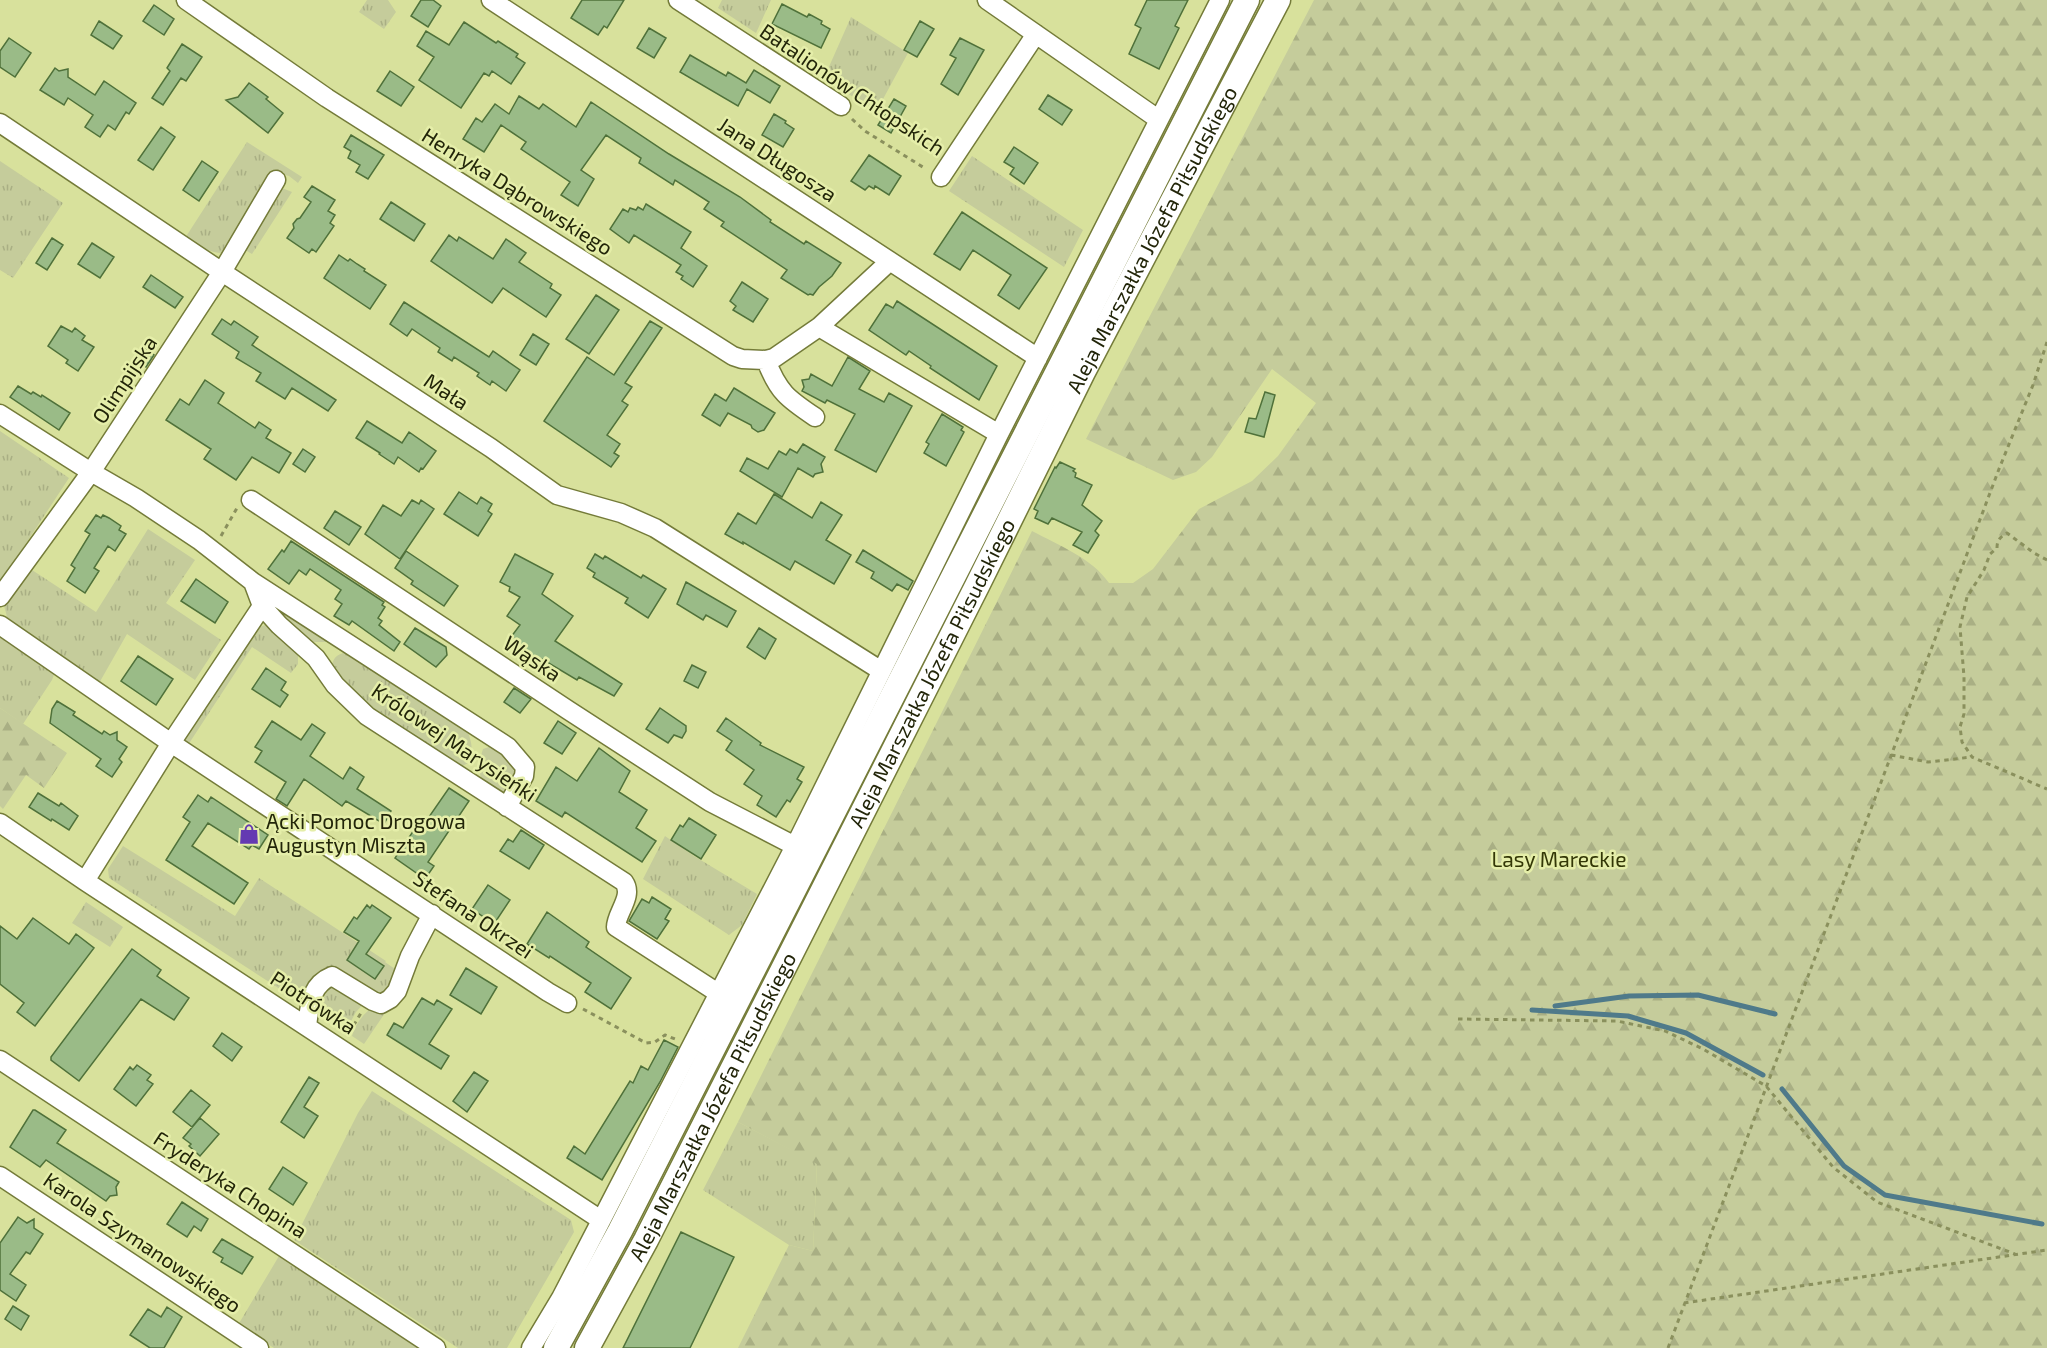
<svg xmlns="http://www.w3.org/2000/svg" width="2047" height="1348" font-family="'Exo 2',sans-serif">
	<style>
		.grass { fill: url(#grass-tufts) }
		.forest { fill: url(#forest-firs) }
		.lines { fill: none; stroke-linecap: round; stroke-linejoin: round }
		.stream { stroke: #4f7a8a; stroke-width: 5 }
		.building { fill: #9abb87; stroke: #4f713a; stroke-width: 1.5 }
		.minor-casing { stroke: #747b39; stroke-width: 21 }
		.major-casing { stroke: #747b39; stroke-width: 27 }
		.path { stroke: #8a905d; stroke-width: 3; stroke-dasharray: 4.5 4.5; stroke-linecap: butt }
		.minor { stroke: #fff; stroke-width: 18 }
		.major { stroke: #fff; stroke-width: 24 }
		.labels { text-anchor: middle; stroke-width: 5; stroke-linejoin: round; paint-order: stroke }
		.street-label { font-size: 21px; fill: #222509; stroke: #e5eea9 }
		.poi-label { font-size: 21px; fill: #222509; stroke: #e5eea9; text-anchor: start }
		.park-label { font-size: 21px; fill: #333706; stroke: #e5eea9 }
	</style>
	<defs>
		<pattern id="grass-tufts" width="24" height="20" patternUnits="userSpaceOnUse" patternTransform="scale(1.5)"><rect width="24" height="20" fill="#c5cc9b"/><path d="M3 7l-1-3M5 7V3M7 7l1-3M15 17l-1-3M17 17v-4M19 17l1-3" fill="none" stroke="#a9af84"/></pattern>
		<pattern id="forest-firs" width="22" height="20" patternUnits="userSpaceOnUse" patternTransform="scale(1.5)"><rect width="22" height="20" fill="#c5cc9b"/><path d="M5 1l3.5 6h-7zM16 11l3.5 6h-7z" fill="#a9af84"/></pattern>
	</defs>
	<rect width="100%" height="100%" fill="#d8e19c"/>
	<path class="grass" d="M367,0h21l8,12 -12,17 -25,-17z
		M722,0h49l-15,33 -38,-25z
		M851,17l57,36 -32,59 -52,-34z
		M247,142l55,35 -4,6 -9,-7 -11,-3 -55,80c-14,0 -25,-8 -36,-15v-3z
		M972,156l111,74 -19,37 -115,-76z
		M0,161l63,42 -50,75 -13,-8z
		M282,188l10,4 -40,62 -12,-7 38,-57z
		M0,431l69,47 -69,105z
		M148,529l47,31 -29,43 55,37 -26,40 -68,-46 -29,51 -89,-60 -5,-20 25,-37 67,44z
		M273,602l59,36 -5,4h-17l-38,-34z
		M265,625l11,4 22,22v13l-7,9 -39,-26 -64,98 -9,-5 74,-106 7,-7z
		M0,634l55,38 -3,8 -29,44 -23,-16z
		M343,653l11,3 111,70c6,12 10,25 3,37l-9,5 -86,-54 -42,-45c2,-9 3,-13 12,-16z
		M489,747l8,1 20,21 -13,23 -8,2 -14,-9c-3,-13 -3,-24 1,-36z
		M665,836l29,20 63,38 -15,31 -13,10 -86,-56z
		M123,846l112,70 24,-38 127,83 -1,1 10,7 3,6 -15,22 -50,-27 -30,34 -194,-126 -1,-9z
		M86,902l37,25 -13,20 -38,-24z
		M333,980l33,21 -10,11 -11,20 -29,-20z
		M374,1006l11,7 -21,31 -12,-8c3,-12 12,-23 22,-30z
		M372,1091l199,129 3,12 -67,116h-49l-164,-108 64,-127z
		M738,1122l79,41 -4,88 -24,-6 -86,-55z
		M279,1256l142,92h-147l-36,-23z"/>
	<path class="forest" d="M1314,0h733v1348h-1309l51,-103 24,6 4,-87 -79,-42 294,-591c26,14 60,27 77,52h24l20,-14 46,-60 53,-28 26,-25 38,-53 -44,-34 -60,88 -16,15 -23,8 -87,-41z
		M0,708l67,45 -23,35 -18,-13 -23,34 -3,-3z"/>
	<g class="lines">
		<path class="stream" d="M1555,1006l74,-10 69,-1 77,19
			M1532,1010l96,6 58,17 77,42
			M1782,1089l62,77 41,29 157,29"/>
	</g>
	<path class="building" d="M421,0h12l8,6 -13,21 -17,-11z
		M582,0h42l-17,28 -3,-2 -6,9 -27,-17z
		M1147,0h41l-13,26 4,2 -20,41 -30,-15 12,-26 -6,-3z
		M782,4l25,13 2,-3 13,7 -1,3 9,5 -9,19 -49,-24z
		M154,5l20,14 -10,16 -21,-14z
		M99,21l23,15 -9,13 -22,-14z
		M920,21l14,8 -17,28 -13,-7z
		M464,22l32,21 2,-2 20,13 -2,3 9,6 -14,21 -19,-13 -3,5 -5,-3 -23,35 -42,-28 15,-23 -17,-11 9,-15 23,14z
		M649,28l17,10 -12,20 -17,-10z
		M9,38l22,15 -16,24 -15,-10v-16z
		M960,38l24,12 -26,45 -17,-11 15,-26 -6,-3z
		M182,44l20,13 -16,24 -5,-3 -18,27 -11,-7 18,-27 -3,-3z
		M690,55l36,21 2,-4 18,11 8,-13 26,16 -10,17 -23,-14 -9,17 -58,-34z
		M55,68l4,3 9,-2v8l27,18 9,-14 32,22 -7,11 -3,-2 -11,18 -7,-5 -8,12 -15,-10 8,-12 -25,-17 -4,7 -24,-15z
		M390,71l24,16 -13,19 -24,-15z
		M249,83l19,14 -2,2 17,14 -15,20 -42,-33 12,-3z
		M1048,95l24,15 -10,15 -23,-16z
		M519,96l20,13 4,-5 33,23 15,-25 78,52 71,43 31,23 -1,2 34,22 2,-3 35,22 -9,13 -13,11 -6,8 -3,-1 -2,1 -27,-17 6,-8 -66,-44 3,-4 -20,-13 5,-7 -34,-22 -2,5 -34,-22 2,-5 -35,-23 -25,35 13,9 -16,27 -17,-11 9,-13 -49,-33 5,-7 -25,-17 -17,27 -21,-13 13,-21 6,4 13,-18 14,10z
		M894,99l12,7 -15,27 -13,-8z
		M774,114l12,7 -1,2 9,6 -11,18 -21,-12z
		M161,127l14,10 -22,33 -15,-10z
		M351,135l33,20 -16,24 -12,-7 4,-7 -12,-7 3,-7 -7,-4z
		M1014,147l24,16 -14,21 -14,-10 4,-6 -10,-6z
		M869,155l32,21 -12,19 -14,-9 -1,3 -5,-3 -4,4 -14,-9z
		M202,161l16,11 -19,29 -16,-11z
		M312,186l23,14 -7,11 7,4 -5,8 4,3 -18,26 -4,-3 -3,4 -22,-15 7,-10 -1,-4 4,-5 3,-1 11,-16 -7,-5z
		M391,202l34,22 -11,17 -34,-22z
		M646,204l45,28 -10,16 26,18 -14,21 -12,-8 2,-3 -7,-4 5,-7 -47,-30 -5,8 -19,-14 13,-20 5,3 2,-4 6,2 2,-3 5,3z
		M962,212l85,56 -28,41 -21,-14 13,-20 -38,-25 -13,20 -26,-16z
		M449,235l8,6 2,-4 34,22 13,-20 20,14 -7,9 33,22 -2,4 11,7 -15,22 -43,-29 -11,15 -61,-42z
		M52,238l11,7 -16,25 -11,-7z
		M92,243l22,14 -14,21 -22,-14z
		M339,255l9,6 2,-2 7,5 8,5 -1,2 22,14 -16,24 -46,-31z
		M151,275l32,22 -8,11 -32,-21z
		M742,282l26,17 -15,23 -20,-12 3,-4 -6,-5z
		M596,295l23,15 -30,44 -23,-15z
		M897,301l100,65 -18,34 -49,-32 1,-2 -22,-15 -3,4 -37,-25 17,-26 7,4z
		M404,302l85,55 4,-6 27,19 -14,21 -14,-10 -2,4 -13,-9 2,-3 -25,-16 -2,4 -14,-9 2,-4 -28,-19 -5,7 -17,-12z
		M222,319l9,6 3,-4 24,16 -6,8 84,55 -8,11 -36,-23 -7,11 -29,-18 5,-8 -25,-15 3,-6 -27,-18z
		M650,321l12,7 -37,55 7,4 -10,14 6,4 -21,30 13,9 -6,9 5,3 -8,11 -67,-46 43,-64 27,18z
		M61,326l11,6 3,-4 10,8 -3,4 12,7 -16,24 -12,-8 2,-3 -20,-14z
		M533,334l16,10 -13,21 -16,-10z
		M145,348l9,7 -8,12 -11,-7z
		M848,357l22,14 -11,18 25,13 5,-9 23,13 -36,66 -41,-22 20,-36 -28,-14 -2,3 -23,-12 2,-4 -2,-7 7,-1 2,-5 21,12z
		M205,380l19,13 -6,10 37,25 4,-6 12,8 -5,8 25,15 -12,20 -27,-16 -16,23 -32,-21 7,-10 -45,-29 14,-21 9,6z
		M18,386l13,8 2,-2 8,5 1,-2 28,18 -11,17 -49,-33z
		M734,388l41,25 -11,17 -6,2 -6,-4 -1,-3 -23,-12 -8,13 -18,-11 13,-21 11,7z
		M1265,392l10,3 -11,42 -19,-5 4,-14 7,1z
		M942,414l21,13 -2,3 3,2 -18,34 -22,-13 5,-9 -3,-2z
		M367,421l35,22 7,-11 27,19 -13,18 -2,-1 -2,4 -21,-15 -4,7 -15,-10 1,-1 -24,-15z
		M803,444l22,13 -4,7 2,8 -8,2 -2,3 -15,-9 -16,29 -42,-26 7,-13 21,11 11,-18 7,4 4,-6 7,4z
		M303,449l12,8 -10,15 -12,-8z
		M1060,462l15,7 -2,2 3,2 -1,4 17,8 -10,20 20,16 -7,10 4,4 -11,18 -15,-8 9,-13 -30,-14 -4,6 -13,-6 3,-7 -4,-2 21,-42 1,1z
		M459,492l18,12 4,-7 11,7 -4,7 4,3 -14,22 -34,-22z
		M774,494l38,24 9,-16 21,13 -16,25 25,15 -17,29 -39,-23 -5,9 -47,-28v2l-18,-10 13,-21 18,11z
		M412,500l7,4 2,-4 13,9 -34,50 -35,-25 18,-29 18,11z
		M335,511l26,16 -12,18 -25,-17z
		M96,515l5,3 2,-3 6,3 12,8 -2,4 7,4 -11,17 -7,-5 -14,22 5,3 -14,22 -18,-12 8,-13 -4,-3 19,-31 -5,-3z
		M291,541l93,61 -2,3 3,2 -7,11 4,3 -3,4 21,17 -6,9 -42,-30 -3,4 -15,-9 8,-12 -7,-5 6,-9 -31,-21 -4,6 -7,-5 -10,14 -21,-15 14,-19 2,2z
		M863,550l50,31 -5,9 -11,-6 -5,7 -21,-13 3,-6 -18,-10z
		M406,551l52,35 -14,20 -33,-22 2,-3 -18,-13z
		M515,554l38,20 -11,20 31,22 -18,25 67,43 -8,12 -35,-19 -2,3 -35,-21 -6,8 -25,-18 2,-4 -5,-4 12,-16 -13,-9 13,-19 -11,-6 1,-4 -10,-5z
		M595,554l8,5 2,-3 36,22 2,-3 23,14 -18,29 -23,-15 3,-5 -35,-21 2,-4 -8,-5z
		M196,579l32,23 -13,21 -34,-22z
		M686,582l50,29 -9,16 -21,-12 -3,5 -26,-16z
		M415,628l31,19 1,8 -11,12 -32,-23z
		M759,628l17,11 -11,20 -18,-12z
		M138,656l35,23 -17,26 -35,-24z
		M692,665l14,7 -8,16 -14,-7z
		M266,668l20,14 -5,8 7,5 -8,12 -28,-18z
		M514,688l17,11 -11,14 -16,-11z
		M57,701l18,11 -2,3 29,19 2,-3 6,4 7,-3v8l10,7 -8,12 3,3 -10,15 -16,-11 5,-7 -51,-36 2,-14z
		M660,708l26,18v5l-4,7 -8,-3 -6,8 -22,-14z
		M726,718l35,25 -1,2 44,22 -7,12 5,3 -12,20 -3,-2 -11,17 -19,-12 5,-9 -18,-12 10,-14 -28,-20 6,-9 -15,-10z
		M272,721l29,19 11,-16 13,9 -15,23 33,23 7,-12 14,10 -7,12 34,22 -7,13 -38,-23 -4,5 -38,-27 -17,27 -11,-7 10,-17 -31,-20 7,-11 -7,-4z
		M558,721l18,12 -14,21 -18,-11z
		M599,748l31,23 -11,21 28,18 -11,18 20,13 -14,21 -77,-50 -3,5 -26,-16 20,-34 21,14z
		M449,788l20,13 -41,61 6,4 -9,13 -30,-21 21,-31 4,3z
		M38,793l21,13 2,-3 17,13 -9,14 -17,-11 -1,2 -22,-14z
		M198,795l10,7 3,-5 57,38 -9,14 -7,-4 -3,4 -41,-26 -16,23 56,37 -14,21 -68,-44 24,-38 -7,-5z
		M689,818l27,17 -15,24 -30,-19 9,-15 3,2z
		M521,830l23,15 -15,24 -29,-18 8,-12 5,3z
		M488,885l22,15 -16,24 -22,-15z
		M652,897l19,12 -6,10 4,2 -12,18 -28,-18 13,-22 7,4z
		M367,905l3,3 2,-3 19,13 -25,36 18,12 -9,13 -28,-19 12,-19 -15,-9 10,-15 3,2z
		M547,912l42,30 -3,5 45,31 -20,31 -26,-17 6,-9 -41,-27 -1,2 -22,-14z
		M33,918l36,26 7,-10 18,14 -59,78 -18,-14 7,-9 -24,-19v-58l17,13z
		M132,949l29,21 -4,6 32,22 -15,22 -33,-21 -62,82 -28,-21v-3z
		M466,968l31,19 -16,27 -31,-19z
		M422,998l12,7 3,-5 15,9 -23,35 20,12 -8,13 -54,-34 7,-12 9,5z
		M222,1033l20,14 -10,14 -19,-15z
		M664,1040l14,7 -18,35 -58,98 -35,-22 7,-12 11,8 45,-73 3,2 8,-17 7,4z
		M137,1065l14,10 -4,5 6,4 -17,22 -22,-17 16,-22 3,3z
		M474,1072l14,9 -21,31 -14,-11z
		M309,1077l10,6 -15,24 14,9 -14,22 -23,-16z
		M191,1090l19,15 -18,22 -19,-15z
		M33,1110h2l31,20 -9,13 62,39 -3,5 1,8 -7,1 -4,5 -60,-41 -6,7 -30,-20z
		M200,1118l19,16 -19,22 -11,-10 2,-2 -8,-6z
		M283,1167l24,16 -14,22 -24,-16z
		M182,1202l26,17 -7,12 -7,-5 -7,11 -20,-13z
		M18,1217l9,6 7,-4v9l9,6 -13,20 -4,-2 -16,22 16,11 -10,16 -16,-11v-47z
		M681,1232l53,25 -44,91h-67z
		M222,1239l31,18 -11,17 -21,-12 2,-4 -10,-6z
		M13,1306l16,10 -8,14 -16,-11z
		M167,1307l15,10 -18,31h-14l-20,-13 18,-26 13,8z"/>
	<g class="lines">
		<g class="minor-casing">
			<path id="minor" d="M186,0l141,98 406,258 9,3 24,1 8,-2 45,-31 71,-66
				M491,0l547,358
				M678,0l163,106
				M987,0l171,119
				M0,123l222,149 269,176 66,47 64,18 34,15 225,142
				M941,177l95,-143
				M819,327l180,107
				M766,360c12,32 22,39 49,57
				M0,414l91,58 45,26 63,42 54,42 9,24 17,19 37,33 19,27 32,31 257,166c10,14 -8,31 -8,45l102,66
				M251,500l317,210 142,92 85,44
				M253,582l255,165 17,20 -1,9 -17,31
				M0,597l91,-125 131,-200 54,-92
				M0,625l171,118 377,249 19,11
				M0,823l85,58 516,339
				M85,881l86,-138 91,-137
				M307,1026c3,-21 3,-41 25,-50l41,25 8,3 9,-5 7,-8 13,-35 22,-42
				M0,1060l436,288
				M0,1176l259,172
				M531,1348l30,-50 234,-452 204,-412 221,-434"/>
		</g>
		<g class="major-casing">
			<g id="major">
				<path d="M556,1348l64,-117 627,-1231"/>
				<path id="s1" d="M587,1348l59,-108 331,-654 106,-214 195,-372"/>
			</g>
		</g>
		<path class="path" d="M852,119l13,12 61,38
			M221,536l16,-28
			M2047,560l-13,-7 -27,-20c-7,4 -10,7 -10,15l-7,6 -6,16 -17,27 -7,30 4,50v37l-4,13 2,15 10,15 75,32
			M1891,755l37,7 44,-5
			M583,1009l63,34 9,-1 10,-7 10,4
			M1458,1019l159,2 48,10 38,18 63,37 67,81 44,35 138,52
			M349,1033l12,-20
			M1684,1303l363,-53
			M1668,1348l331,-879 34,-84 14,-43"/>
		<use href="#minor" class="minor"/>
		<use href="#major" class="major"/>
	</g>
	<defs>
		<g id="shop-bare" transform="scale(1.62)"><path d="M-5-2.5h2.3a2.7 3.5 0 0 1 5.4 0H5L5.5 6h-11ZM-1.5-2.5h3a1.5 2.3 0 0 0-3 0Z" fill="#643ab2" stroke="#e5eea9" stroke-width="2.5" paint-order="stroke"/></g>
	</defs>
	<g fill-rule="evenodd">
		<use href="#shop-bare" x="249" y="834"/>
	</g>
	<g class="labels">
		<g class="street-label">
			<text transform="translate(852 90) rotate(34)" y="7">Batalionów Chłopskich</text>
			<text transform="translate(777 160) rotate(33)" y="7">Jana Długosza</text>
			<text transform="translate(517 192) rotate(32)" y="7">Henryka Dąbrowskiego</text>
			<text dy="7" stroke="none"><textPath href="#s1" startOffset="1244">Aleja Marszałka Józefa Piłsudskiego</textPath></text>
			<text transform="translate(125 380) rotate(-57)" y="7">Olimpijska</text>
			<text transform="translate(446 392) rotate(33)" y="7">Mała</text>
			<text transform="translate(532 659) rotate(34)" y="7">Wąska</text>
			<text dy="7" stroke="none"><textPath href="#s1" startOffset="758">Aleja Marszałka Józefa Piłsudskiego</textPath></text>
			<text transform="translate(454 743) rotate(34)" y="7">Królowej Marysieńki</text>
			<text transform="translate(473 915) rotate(34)" y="7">Stefana Okrzei</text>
			<text transform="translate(313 1003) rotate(33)" y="7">Piotrówka</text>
			<text dy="7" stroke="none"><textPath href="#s1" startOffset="272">Aleja Marszałka Józefa Piłsudskiego</textPath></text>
			<text transform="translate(230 1185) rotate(33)" y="7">Fryderyka Chopina</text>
			<text transform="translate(142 1243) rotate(34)" y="7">Karola Szymanowskiego</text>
		</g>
		<g class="poi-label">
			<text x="266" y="829">Ącki Pomoc Drogowa<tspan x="266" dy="24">Augustyn Miszta</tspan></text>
		</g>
		<g class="park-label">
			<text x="1559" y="867">Lasy Mareckie</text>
		</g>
	</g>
</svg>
